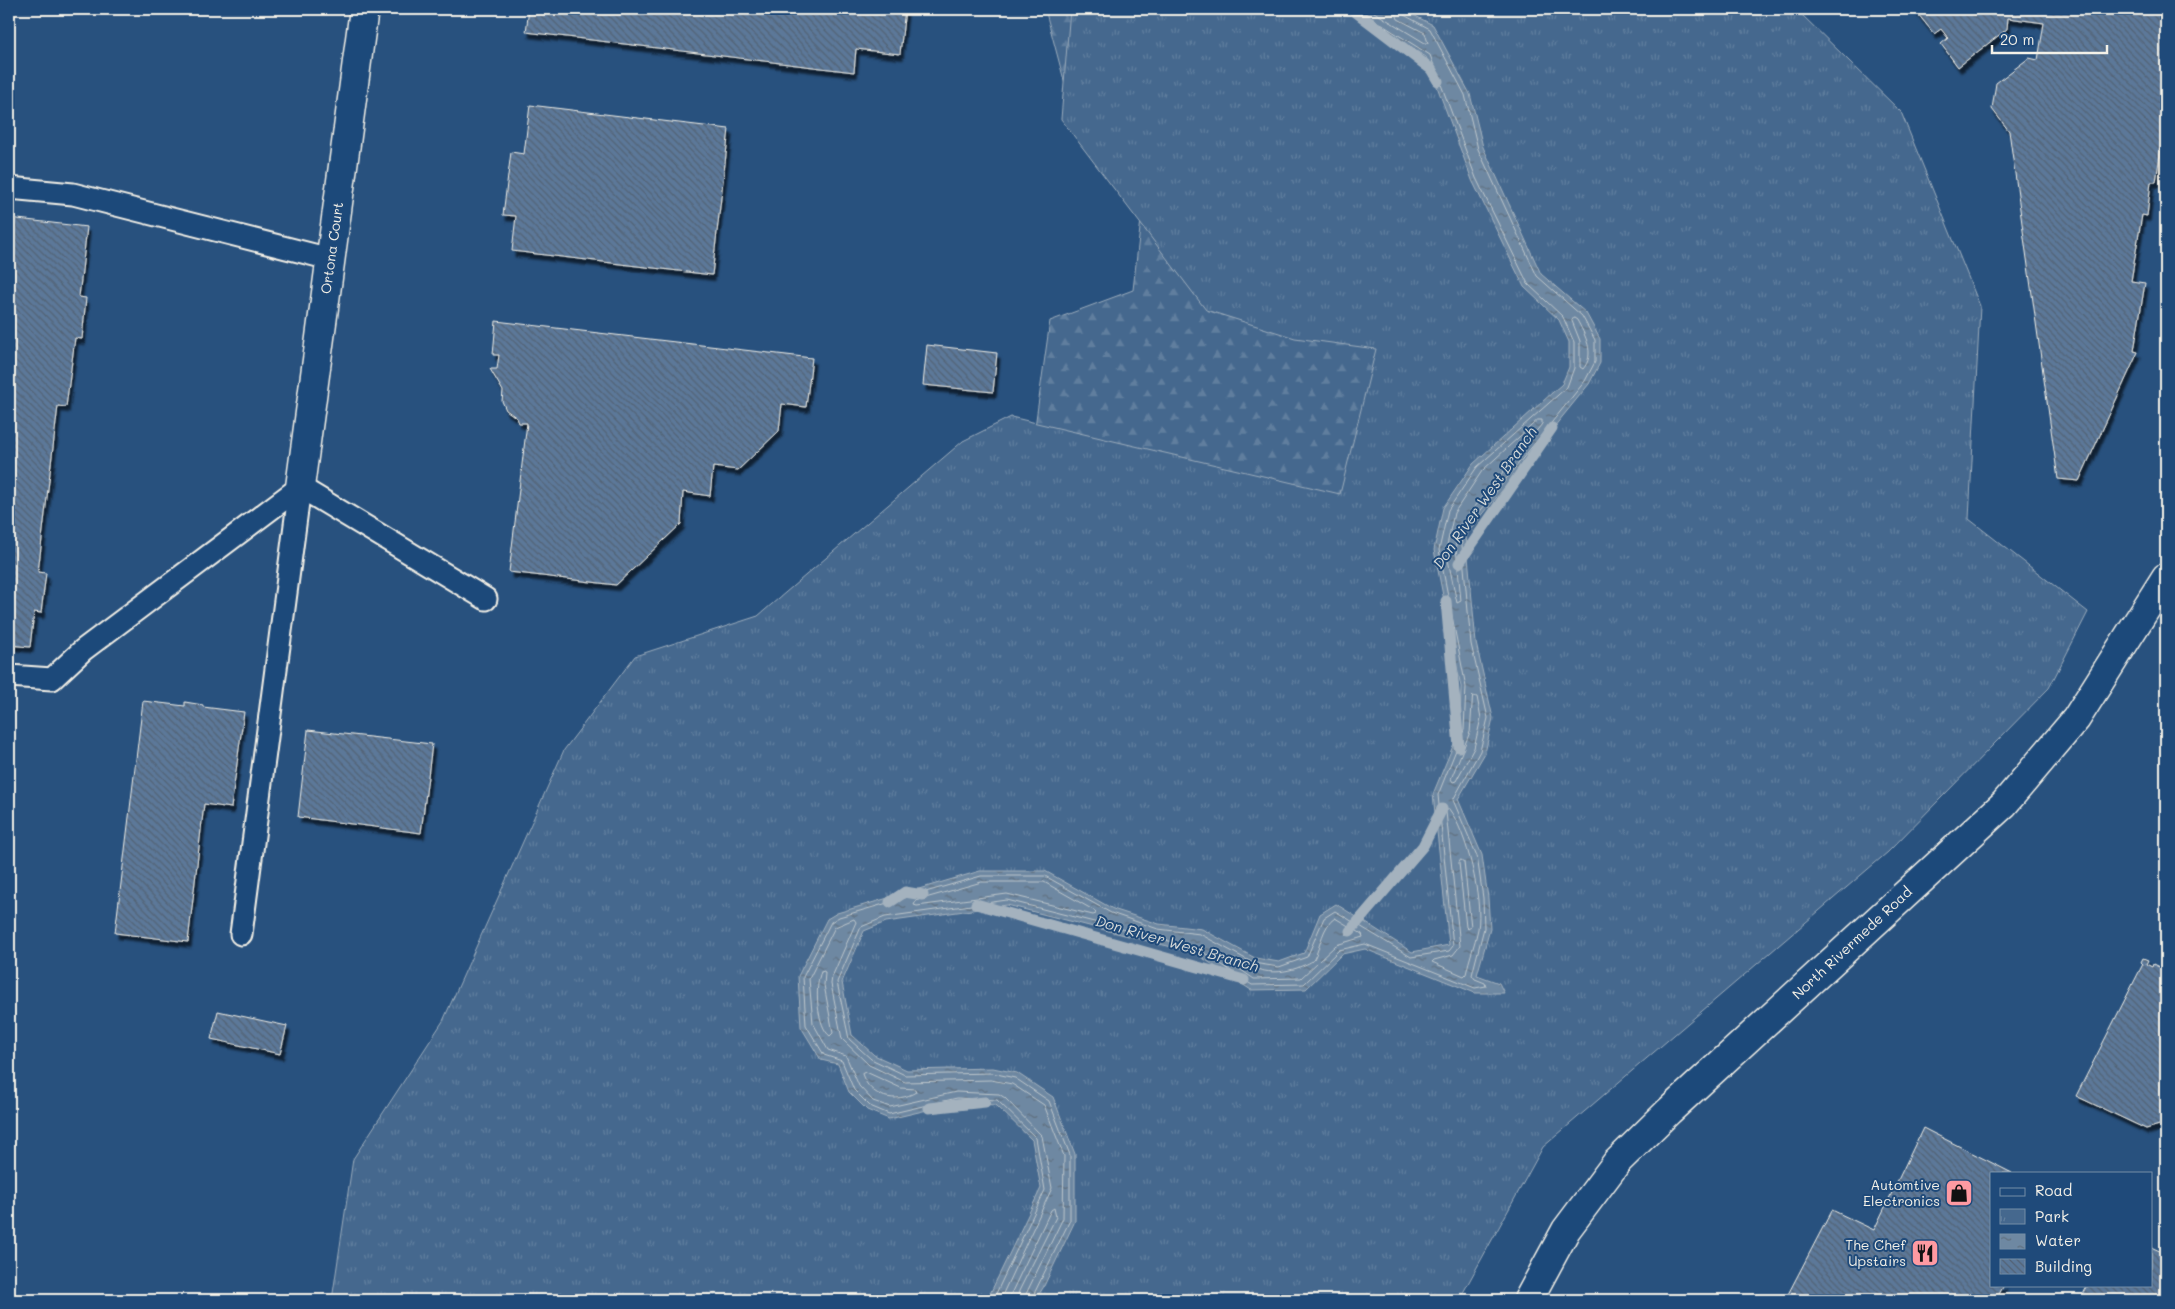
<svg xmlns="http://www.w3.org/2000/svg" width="2175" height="1309" font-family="Mali,sans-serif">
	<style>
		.forest { fill: url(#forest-firs); stroke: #9cacbb }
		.park { fill: url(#park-tufts); stroke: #9cacbb }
		.water { fill: url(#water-ripples); stroke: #a4b2be }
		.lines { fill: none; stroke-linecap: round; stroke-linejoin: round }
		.shore { stroke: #bec7cc; stroke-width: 1 }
		.stream { stroke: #a4b2be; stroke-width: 11 }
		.building { fill: url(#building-back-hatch); stroke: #f4f1e8; filter: url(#shadow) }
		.lane-casing { stroke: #f4f1e8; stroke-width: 25 }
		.street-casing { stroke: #f4f1e8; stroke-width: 31 }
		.secondary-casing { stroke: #f4f1e8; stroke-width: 31 }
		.lane { stroke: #1f4a7a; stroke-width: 21 }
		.street { stroke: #1f4a7a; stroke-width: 28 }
		.secondary { stroke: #1f4a7a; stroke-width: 28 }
		.labels { text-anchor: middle; stroke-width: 4; stroke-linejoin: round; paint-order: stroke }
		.street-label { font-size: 14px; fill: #f4f1e8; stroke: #1f4a7a }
		.poi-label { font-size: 14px; fill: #f4f1e8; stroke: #1f4a7a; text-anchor: end }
		.water-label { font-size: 15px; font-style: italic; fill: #d9dcda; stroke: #1f4a7a }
	</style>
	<defs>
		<pattern id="forest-firs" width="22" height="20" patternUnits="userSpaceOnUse" patternTransform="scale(1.25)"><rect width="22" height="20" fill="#45688e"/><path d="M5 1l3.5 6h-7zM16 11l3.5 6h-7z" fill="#607e9e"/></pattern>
		<pattern id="park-tufts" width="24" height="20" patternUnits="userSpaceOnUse" patternTransform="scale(1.25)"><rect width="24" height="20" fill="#45688e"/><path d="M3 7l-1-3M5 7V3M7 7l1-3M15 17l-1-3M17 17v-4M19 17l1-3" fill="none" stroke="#607e9e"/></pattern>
		<pattern id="water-ripples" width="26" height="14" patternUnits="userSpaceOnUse" patternTransform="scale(1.25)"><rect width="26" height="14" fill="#6e88a2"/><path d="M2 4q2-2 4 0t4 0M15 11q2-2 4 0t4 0" fill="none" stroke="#5f6e7d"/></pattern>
		<pattern id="building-back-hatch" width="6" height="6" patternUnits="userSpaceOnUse" patternTransform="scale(1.25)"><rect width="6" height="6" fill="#5b7899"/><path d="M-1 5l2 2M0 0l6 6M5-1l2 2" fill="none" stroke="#536274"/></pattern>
		<filter id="shadow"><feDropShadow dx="3" dy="5.5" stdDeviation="1" flood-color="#0009"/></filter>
	</defs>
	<rect width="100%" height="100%" fill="#28517e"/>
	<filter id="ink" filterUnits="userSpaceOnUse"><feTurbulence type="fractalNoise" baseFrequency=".02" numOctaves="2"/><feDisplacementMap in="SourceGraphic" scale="10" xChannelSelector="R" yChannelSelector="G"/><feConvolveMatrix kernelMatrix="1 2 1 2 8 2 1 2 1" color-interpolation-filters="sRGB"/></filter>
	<g filter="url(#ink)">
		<path class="forest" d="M1045,9h429l-37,542 -404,-110 17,-120 83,-31 11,-97 -63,-49z"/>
		<path class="park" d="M1070,9h726l105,103 79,194 -11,213 119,93 -39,76 -161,164 -345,295 -84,153h-1127l21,-141 90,-138 121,-271 71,-94 123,-40 205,-175 48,-24 329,77 36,-145 -81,-11 -89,-28 -145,-191z"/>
		<path class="water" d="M1347,9h55l31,16 37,69 13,53 58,127 45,39 14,26v24l-11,21 -123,151 10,108 17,75 -8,35 -27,46 24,56 6,43 2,31 -13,46 22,8 5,10h-29l-110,-44 -23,5 -36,35 -55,1 -56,-37 -188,-48 -121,17 -22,9 -22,51 10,53 22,20 33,15 86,-2 24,5 36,24 22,57v67l-32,67 -8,12h-48l54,-112 -9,-48 -36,-35 -39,-2 -68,16 -22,-9 -18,-18 -11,-28 -17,-4 -20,-33 -3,-51 29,-57 10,-6 143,-42h65l68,38 46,15 43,5 53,29 24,4 25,-9 16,-39 16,-10 76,48 37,-7 -16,-151 27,-65 1,-42 -27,-137 9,-42 30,-44 89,-80 7,-17v-25l-10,-22 -35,-33 -52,-107 -46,-123z"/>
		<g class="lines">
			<path class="shore" d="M1369,9l56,34h3l-3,-10 -27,-14 -3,-10
				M1574,318l3,2c8,15 19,34 6,49l-3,-2v-26l-8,-20z
				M1538,420h4v4l-86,106 -1,6 6,65 -4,2 -11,-53 8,-37 28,-42z
				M1473,696l4,1 4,21 -7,30 -18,33 -3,1 -2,-3 19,-47z
				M1449,809c18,23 34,91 29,120 -3,15 -9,30 -12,45l-2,2 -32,-14 2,-2 19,-5 7,-9 -14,-134z
				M1461,860l3,2 7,65 -3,2 -2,-2 -7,-64z
				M982,882h62l51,29 1,3 -3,1 -86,-21 -90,12 -3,-1 2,-4z
				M1335,918l27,16 1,3 -27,8 -35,33 -47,1 -23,-16 3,-4c23,12 38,17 63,9 6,-3 13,-4 17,-9 7,-13 8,-33 21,-41z
				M821,972l3,-1 1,2 -1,12 9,48 -3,3c-13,-9 -16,-50 -9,-64z
				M866,1072l35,16 14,1 1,3c-20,12 -46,6 -54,-18z
				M993,1300l52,-110 -9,-52 -39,-38 -40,-2 -68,16 -19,-8 -16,-16 -12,-29 -18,-6 -18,-30 -3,-48 28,-55 8,-5 142,-41h64l66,37 47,16 42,5 53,29 26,4 28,-10 17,-39 11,-7 76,46 38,-6 4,-5 -15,-151 26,-65 2,-43 -27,-137 9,-40 29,-43 90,-80 7,-19v-26l-11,-25 -35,-33 -52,-106 -46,-123 -73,-46
				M1000,1300l52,-112 -10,-52 -37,-38 -6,-4 -43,-2 -66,15 -17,-6 -14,-15 -13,-30 -18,-6 -15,-27 -4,-44 26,-52 19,-8 2,3 -24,55 -1,7 11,55 27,26 36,17 86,-2 21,4 32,21 20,51 -1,62 -37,76 -1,6
				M1008,1300l43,-90 3,-2 2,9 -37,74 -2,9
				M1031,1300l39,-80v-65l-21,-54 -34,-23 -23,-5 -87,2 -34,-16 -22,-20 -12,-57 24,-55 24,-10 122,-17 190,48 55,37 52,-1 35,-34 26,-6 110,44 11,-2 -1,-3 -10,-4 -3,-4 12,-47 -1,-30 -6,-42 -24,-56 27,-49 8,-33 -17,-74 -10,-109 124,-154 10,-19v-22l-13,-24 -45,-40 -59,-127 -13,-54 -35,-66 -26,-14 -3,-6"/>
			<path class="stream" d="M1352,9l79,60 7,12
				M1459,563l93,-135
				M1446,601l13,146
				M890,902l15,-10 18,3
				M976,904l268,76
				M1350,931l73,-85 19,-37
				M929,1108l56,-6"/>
		</g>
		<path class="building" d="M529,9h376l-5,45 -44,-5 -2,23 -328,-40z
			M1914,9h252v125l-2,15 -3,-1 -5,34h-5l-4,34 -5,-1 -11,66 14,2 -11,68 4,1 -59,129 -21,-2 -49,-348 -17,-22 4,-26 33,-25 9,2 6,-37 -36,-5 -1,11 -49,38 -17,-23 7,-6 -7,-9 -7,5z
			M530,105l199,24 -17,146 -200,-24 4,-35 -13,-1 8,-63 13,2z
			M9,218l78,9 -8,70 7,1 -4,41 -7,-1 -9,69 -8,-1 -20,166 8,1 -5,40 -7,-1 -4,35 -21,-2z
			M496,321l316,37 -6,49 -24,-3 -3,27 -41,39 -25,-3 -3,29 -27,-4 -2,32 -65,61 -107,-13 18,-149h-8l-2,-5 -11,-8 -4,-9 1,-10 -13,-22h7l2,-14h-6z
			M927,345l70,8 -4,39 -70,-7z
			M143,701l42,5v-4l18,3v2l41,5 -13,96 -27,-4 -16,138 -73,-9z
			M308,730l124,14 -11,89 -123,-16z
			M2143,958l5,2 -2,4 6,3 1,-3 8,4 5,-10v165l-20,6 -70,-33 67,-132 -2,-2z
			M218,1011l69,15 -7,28 -69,-15z
			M1923,1128l89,45h-21v112h13l-8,15h-34l-4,-2 -1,2h-172l47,-90 42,20z
			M2151,1247l15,7v46h-86l8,-15h63z"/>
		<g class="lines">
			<g class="lane-casing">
				<path id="lane" d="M9,188l64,6 257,65
					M300,487l186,112
					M9,676l43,3 31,-29 217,-163
					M241,934l59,-447"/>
			</g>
			<g class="street-casing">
				<path id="street" d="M300,487l64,-478"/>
			</g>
			<g class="secondary-casing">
				<path id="secondary" d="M1528,1300l38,-70 51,-68 52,-51 335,-307 72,-85 90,-142"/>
			</g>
			<use href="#lane" class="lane"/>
			<use href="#street" class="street"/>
			<use href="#secondary" class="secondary"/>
		</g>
	</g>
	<defs>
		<g id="shop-square" transform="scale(1.4375)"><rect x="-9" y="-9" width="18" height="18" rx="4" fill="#ff9aa2" stroke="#1f4a7a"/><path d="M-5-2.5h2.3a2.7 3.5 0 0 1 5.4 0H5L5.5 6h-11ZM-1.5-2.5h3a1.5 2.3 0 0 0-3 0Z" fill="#111"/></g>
		<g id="restaurant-square" transform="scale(1.4375)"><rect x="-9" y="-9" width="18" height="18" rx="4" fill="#ff9aa2" stroke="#1f4a7a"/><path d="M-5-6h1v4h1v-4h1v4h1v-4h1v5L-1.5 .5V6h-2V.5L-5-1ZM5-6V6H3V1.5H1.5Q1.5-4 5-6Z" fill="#111"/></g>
	</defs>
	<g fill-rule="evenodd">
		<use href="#shop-square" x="1959" y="1193"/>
		<use href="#restaurant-square" x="1925" y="1253"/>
	</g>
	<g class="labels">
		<g class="street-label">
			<text transform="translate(332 248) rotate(-82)" y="5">Ortona Court</text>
			<text transform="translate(1852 943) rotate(-43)" y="5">North Rivermede Road</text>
		</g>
		<g class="poi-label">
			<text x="1940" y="1190">Automtive<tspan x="1940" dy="16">Electronics</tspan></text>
			<text x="1906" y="1250">The Chef<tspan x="1906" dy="16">Upstairs</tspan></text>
		</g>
		<g class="water-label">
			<text transform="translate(1485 498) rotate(-55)" y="5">Don River West Branch</text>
			<text transform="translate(1177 944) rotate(16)" y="5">Don River West Branch</text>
		</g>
	</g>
	<rect width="2175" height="1309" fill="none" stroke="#1f4a7a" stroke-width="30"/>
	<rect x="15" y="15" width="2145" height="1279" fill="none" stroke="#f4f1e8" stroke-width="2" filter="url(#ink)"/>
	<rect x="1990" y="1172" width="162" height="115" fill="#1f4a7a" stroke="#748da6"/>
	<rect x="2000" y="1188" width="25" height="8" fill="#1f4a7a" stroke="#748da6"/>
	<text x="2035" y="1196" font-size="15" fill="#f4f1e8">Road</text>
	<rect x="2000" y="1209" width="25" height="15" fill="url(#park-tufts)" stroke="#748da6"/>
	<text x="2035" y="1222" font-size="15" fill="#f4f1e8">Park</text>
	<rect x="2000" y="1234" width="25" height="15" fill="url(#water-ripples)" stroke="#748da6"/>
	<text x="2035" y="1246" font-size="15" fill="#f4f1e8">Water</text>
	<rect x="2000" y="1259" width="25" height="15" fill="url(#building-back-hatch)" stroke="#748da6"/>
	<text x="2035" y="1272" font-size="15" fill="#f4f1e8">Building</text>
	<path d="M1992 45v8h115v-8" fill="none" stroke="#f4f1e8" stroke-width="2.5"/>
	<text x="2000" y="45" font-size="15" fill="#f4f1e8" stroke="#1f4a7a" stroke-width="4" paint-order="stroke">20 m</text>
</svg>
